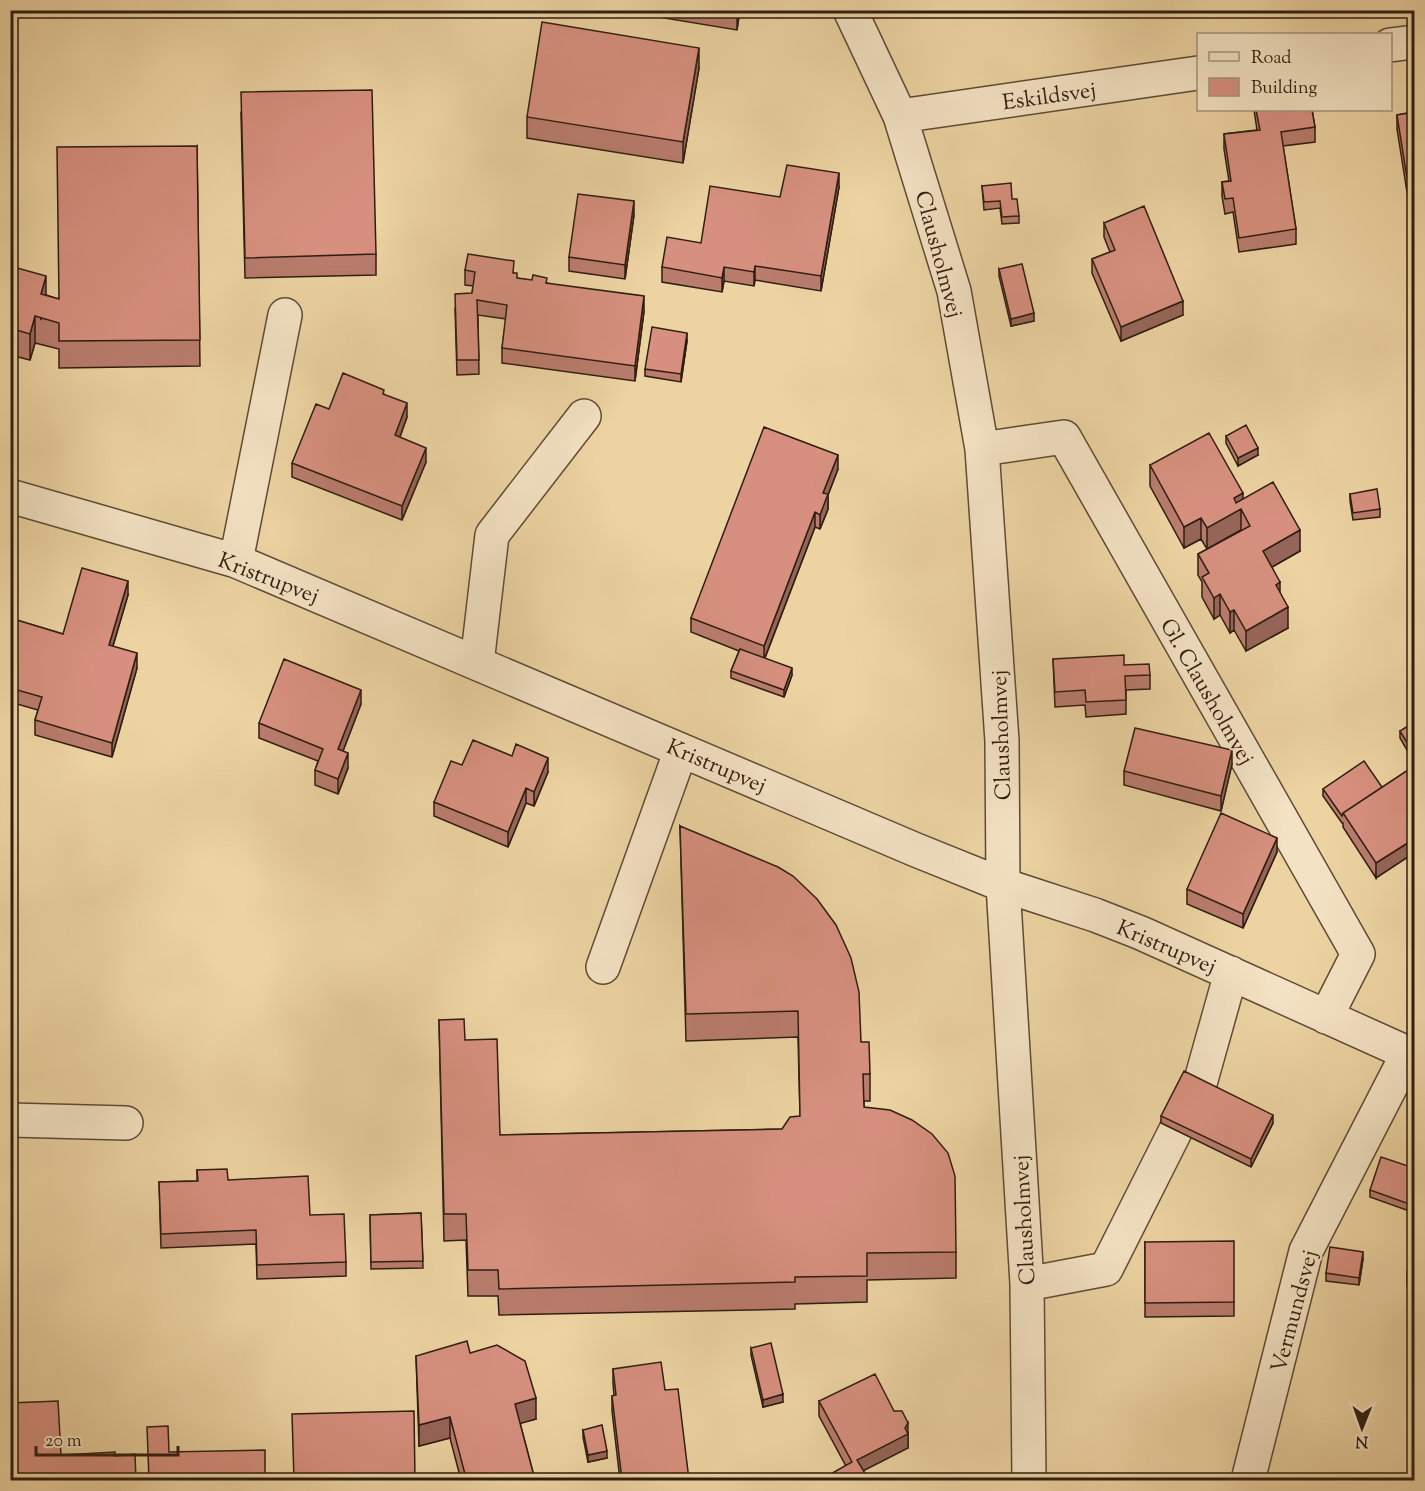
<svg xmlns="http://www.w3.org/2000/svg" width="1425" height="1491" font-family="'Sorts Mill Goudy',serif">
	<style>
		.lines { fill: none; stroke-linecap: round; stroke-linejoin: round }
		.minor-casing { stroke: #5e4b35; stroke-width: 36 }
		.minor { stroke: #f3e2c3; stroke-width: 33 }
		.wall { fill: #b97c6d; stroke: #2f1e11; stroke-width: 1.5 }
		.shaded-wall { fill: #966559; stroke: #2f1e11; stroke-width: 1.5 }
		.building { fill: #d7907f; stroke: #2f1e11; stroke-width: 1.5 }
		.labels { text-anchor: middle; stroke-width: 4.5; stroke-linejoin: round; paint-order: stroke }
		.street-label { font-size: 22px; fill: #2f1e11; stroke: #f3e2c3 }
	</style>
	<rect width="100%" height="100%" fill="#edd3a2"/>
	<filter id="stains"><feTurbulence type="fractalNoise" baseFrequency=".00333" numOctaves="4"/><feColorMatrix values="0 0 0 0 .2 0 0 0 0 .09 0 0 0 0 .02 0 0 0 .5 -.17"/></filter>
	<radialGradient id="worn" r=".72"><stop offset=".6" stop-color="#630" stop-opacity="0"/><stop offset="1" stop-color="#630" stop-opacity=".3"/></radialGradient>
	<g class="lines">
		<g class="minor-casing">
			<path id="minor" d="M850,10l50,106 54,175 28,158 20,292 1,144 24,399 2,196
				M1390,45l24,-3
				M900,116l298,-43
				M982,449l82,-12 294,517 -32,63
				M10,496l226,65 680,289 87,35 92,30 46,18 273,123
				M236,561l49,-246
				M477,663l15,-128 92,-119
				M603,967l78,-217
				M10,1120l116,3
				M1027,1284l79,-15 95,-189 30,-107
				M1248,1480l58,-229 102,-198"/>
		</g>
		<use href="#minor" class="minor"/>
	</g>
	<path class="wall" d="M529,10h34v5z
		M616,10h124l-3,20z
		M1141,10h19v3l-18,3z
		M699,68l-16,95 -156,-25v-21z
		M1254,110h58l3,17v15l-32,4 13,83v15l-57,8 -6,-40 -8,2 -3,-18v-14l7,-1 -5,-32v-15l33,-4z
		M1414,112v79l-7,1 -10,-63v-14z
		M241,113l135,141v21l-131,3z
		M197,146l3,220 -141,2v-19l-24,-6 -5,17 -20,-5v-89l36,29 12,4z
		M982,186l37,30v7l-17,1 -2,-16 -16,2z
		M839,187l-18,104 -66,-11 -1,6 -30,-5 -2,11 -60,-10v-15l39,-24 79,-46z
		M634,215l-9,64 -56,-8v-14z
		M1104,223l79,92 -62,26 -29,-68v-14l18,-7 -6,-15z
		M999,269l35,52 -23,5 -12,-50z
		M465,270l49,3 3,5 30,5 97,28 -9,70 -133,-18v-15l4,-29 -28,-4 1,59 -22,1 -2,-67 17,-15 1,-7 -8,-1z
		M687,341l-6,41 -36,-6v-7z
		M384,394l23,23 -7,20 26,25 -24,58 -110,-43v-14l37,-54z
		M1226,436l32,19 -20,11 -12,-23z
		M1150,465l93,34 57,52 -28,16 8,27 8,34 -42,23 -12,-21 -4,3 -10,-18 -6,4 -12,-22v-15l-4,-7v-21l43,-23v-1l-34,19 -6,-10 -17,9 -34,-62z
		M838,469l-10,26v14l-8,20 -5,-2 -50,131 27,17 -8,22 -53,-19v-7l8,-20 -48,-19v-14z
		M1350,494l30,15v8l-27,3 -3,-19z
		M128,595l-15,51 24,22 -25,89 -77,-22v-15l3,-10 -28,-8v-84l53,16z
		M1053,659l71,6 26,10v14l-24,1v24l-40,3 -1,-12 -30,2z
		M361,704l-18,47 5,17 -10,26 -23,-9v-15l3,-9 -59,-23v-15z
		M1414,726v36l-14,-24v-7z
		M1232,764l-11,47 -97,-26v-14z
		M462,765l86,7 -14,34 -8,-3 -18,44 -74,-31v-14z
		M1382,787l-6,91 -33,-51v-4h-1l-19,-27v-7z
		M680,826l181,216 9,32v27h-6v6l92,145v26l-89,2v22l-72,2v5l-296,6 -1,-19h-30l-2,-56 -22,1 -5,-221 26,20 35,95 282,-6 18,-13 -2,-79 -112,4z
		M1277,852l-34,76 -56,-24v-15z
		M1161,1116l112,7 -22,44 -90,-44z
		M1414,1143v62l-2,7 -42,-15v-7l41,-24v-13z
		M197,1170l31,10 82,35 36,47v14l-89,3 -1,-35 -95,4 -2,-66 38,-1z
		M421,1213l2,55 -52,1 -1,-54z
		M1145,1242l89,60v14l-89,1z
		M1414,1252v35l-7,-1v-14z
		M1363,1259l-4,26 -33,-4v-8z
		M751,1348l32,54 -20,5 -12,-52z
		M470,1353l66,66 -16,4 15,57h-74l-11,-42 -31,8 -3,-90z
		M613,1369l52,21 24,90h-69l-8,-69v-15h2l-1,-13z
		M819,1401l75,10 14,22v15l-62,18 -27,-50z
		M583,1430l24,28 -19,4 -5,-25z"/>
	<path class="shaded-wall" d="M737,10h3l-3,20z
		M699,48v20l-16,95v-21z
		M839,173v14l-18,104v-15z
		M634,201v14l-9,64v-14z
		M755,266v14l-1,6v-14z
		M724,267v14l-2,11v-14z
		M46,276v27l-5,17v-26z
		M644,296v15l-9,70v-15z
		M1183,301v14l-62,26v-14z
		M1034,313v8l-23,5v-7z
		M35,316v27l-5,17v-26z
		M687,333v8l-6,41v-8z
		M407,403v14l-12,33v-15z
		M426,448v14l-24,58v-14z
		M1258,448v7l-20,11v-8z
		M838,455v14l-10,26v14l-8,20v-14l3,-22z
		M1243,493v20l-2,-4v21l-34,19v-21l27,-30z
		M815,512v15l-51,133v-14z
		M1201,518v21l-17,9v-21z
		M1300,530v21l-37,21v-21z
		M128,581v14l-19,64v-14z
		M1280,582v21l-4,-18z
		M1220,594v21l-6,4v-21z
		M1288,607v21l-42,23v-20z
		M1234,610v20l-4,3v-21z
		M137,653v15l-25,89v-14z
		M792,668v7l-8,22v-7z
		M361,690v14l-23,60v-15z
		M1232,750v14l-11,47v-15z
		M348,753v15l-10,26v-15z
		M548,758v14l-14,34v-14z
		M526,788v15l-18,44v-15z
		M1277,838v14l-34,76v-14z
		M1414,839v14l-38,25v-15z
		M1273,1115v8l-22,44v-8z
		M1414,1197v8l-2,7v-7z
		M1363,1252v7l-4,26v-7z
		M783,1394v8l-20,5v-7z
		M536,1398v21l-21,6v-21z
		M450,1417v21l-31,8v-21z
		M908,1423v25l-51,26v-14l48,-32z
		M607,1451v7l-19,4v-7z"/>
	<path class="building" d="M703,10h34v6z
		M542,22l157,26 -16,94 -156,-25z
		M372,90l4,164 -131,4 -4,-166z
		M1256,110h56l3,17 -34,5 15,97 -57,9 -6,-40 -8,1 -3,-17 9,-1 -7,-47 36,-4z
		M1414,112v65l-7,1 -10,-63z
		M197,146l3,194 -141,1v-18l-24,-7 -5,18 -20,-6v-62l36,10 -5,18 18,5 -2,-152z
		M787,165l52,8 -18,103 -66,-10 -1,6 -30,-5 -2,11 -60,-11 5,-30 34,6 9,-57 70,11z
		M1011,183l1,16h5l2,17 -17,1 -2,-16 -16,1 -2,-16z
		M578,194l56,7 -9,64 -56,-8z
		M1144,206l39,95 -62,26 -29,-68 23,-9 -11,-27z
		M468,254l46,7 -1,12h4v5l15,2 1,-5 14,3 -1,5 98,13 -9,70 -133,-18 5,-43 -30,-5 2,60h-22l-2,-66 17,-1 3,-21 -10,-2z
		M1022,264l12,49 -23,6 -12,-50z
		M652,327l35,6 -6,41 -36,-5z
		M343,373l41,17 -1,4 24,9 -12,32 31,13 -24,58 -110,-43 24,-59 13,5z
		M1246,425l12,23 -20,10 -12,-22z
		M764,427l74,28 -15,38 5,1 -8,21 -5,-3 -51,134 -73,-28z
		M1209,433l34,60 -9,5 2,5 37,-21 27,48 -37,21 17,31 -4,3 12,22 -42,24 -12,-21 -4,2 -10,-18 -6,4 -12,-21 7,-4 -11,-19 52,-28 -9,-17 -34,19 -6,-10 -17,9 -34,-62z
		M1377,489l3,20 -27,4 -3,-19z
		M82,568l46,13 -19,64 28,8 -25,90 -77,-23 7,-23 -32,-9v-70l53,16z
		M740,649l52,19 -8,22 -53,-19z
		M1124,655v10l25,-1 1,11 -25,1 1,24 -40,2 -1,-12 -30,2 -2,-33z
		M284,659l77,31 -23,59 10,4 -10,26 -23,-9 8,-21 -64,-26z
		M1413,723l1,3v28l-14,-23z
		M1135,728l97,22 -11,46 -97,-25z
		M473,740l39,16 4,-12 32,14 -14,34 -8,-4 -18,44 -74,-30 17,-41 11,4z
		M1364,761l18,26 -39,26 -1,3 -19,-27z
		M1414,766v73l-38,24 -33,-50z
		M1221,813l56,25 -34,76 -56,-25z
		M680,826l98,41 15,9 24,23 19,26 15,33 8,34 2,50h8l1,32h-7l1,33 26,3 22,10 20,14 16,19 7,23 1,76 -89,1v23l-72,1v5l-296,7 -1,-19h-30l-2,-56h-22l-5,-194 25,-1 1,21 32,-1 3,96 282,-6 8,-12 10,-1 -2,-105 -112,3z
		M1184,1071l89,44 -22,44 -90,-43z
		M1414,1143v11l-3,-1z
		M1381,1157l33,11v29l-2,8 -42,-15z
		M227,1169l1,11 80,-4 2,39 34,-1 2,48 -89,3 -1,-35 -95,4 -2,-52 39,-1 -1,-11z
		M421,1213l2,48 -52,1 -1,-47z
		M1234,1241v61l-89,1v-61z
		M1330,1247l33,5 -4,26 -33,-5z
		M1414,1252v21l-7,-1z
		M467,1341l3,12 27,-8 28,16 11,37 -21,6 20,76h-76l7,-2 -16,-61 -31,8 -3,-69z
		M771,1343l12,51 -20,6 -12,-52z
		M661,1362l4,28 13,-1 11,91h-67l-10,-84 4,-1 -3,-26z
		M875,1374l19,37h8l6,12 -3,5 3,6 -51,26 12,20h-49l32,-18 -33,-61z
		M58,1401l3,54 54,-3v4l20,-2 1,26h-126v-77z
		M414,1411l1,69h-121l-2,-66z
		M602,1425l5,26 -19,4 -5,-25z
		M168,1426l1,26 96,-2v30h-116l-2,-53z"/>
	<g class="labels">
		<g class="street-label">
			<text transform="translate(1049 95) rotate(-8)" y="8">Eskildsvej</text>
			<text transform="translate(940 254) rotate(75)" y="8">Clausholmvej</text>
			<text transform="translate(269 577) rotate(21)" y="8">Kristrupvej</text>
			<text transform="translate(1208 691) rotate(60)" y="8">Gl. Clausholmvej</text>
			<text transform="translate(1000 735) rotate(-92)" y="8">Clausholmvej</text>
			<text transform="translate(717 765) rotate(23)" y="8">Kristrupvej</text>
			<text transform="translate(1167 946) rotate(23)" y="8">Kristrupvej</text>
			<text transform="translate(1023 1220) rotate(-93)" y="8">Clausholmvej</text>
			<text transform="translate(1293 1311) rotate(-75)" y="8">Vermundsvej</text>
		</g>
	</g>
	<rect width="1425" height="1491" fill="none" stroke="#edd3a2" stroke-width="36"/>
	<rect x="12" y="12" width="1401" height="1467" fill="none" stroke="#2f1e11" stroke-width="3"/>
	<rect x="18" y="18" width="1389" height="1455" fill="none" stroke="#2f1e11" stroke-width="1.5"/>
	<rect x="1197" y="33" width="195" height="78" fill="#f3e2c3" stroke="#a5947c" stroke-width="1.5"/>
	<rect x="1209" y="52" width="30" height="9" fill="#f3e2c3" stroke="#a5947c" stroke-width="1.5"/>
	<text x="1251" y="63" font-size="18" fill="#2f1e11">Road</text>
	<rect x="1209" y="78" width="30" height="18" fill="#d7907f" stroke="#a5947c" stroke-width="1.5"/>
	<text x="1251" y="93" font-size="18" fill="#2f1e11">Building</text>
	<g transform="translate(1362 1428) rotate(181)" stroke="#f3e2c3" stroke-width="4.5" paint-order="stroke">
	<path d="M0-4.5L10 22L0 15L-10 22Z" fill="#2f1e11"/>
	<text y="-9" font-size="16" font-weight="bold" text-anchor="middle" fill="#2f1e11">N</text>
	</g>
	<path d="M36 1446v9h142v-9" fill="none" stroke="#2f1e11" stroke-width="3"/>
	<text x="45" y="1446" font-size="18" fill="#2f1e11" stroke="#f3e2c3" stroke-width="4.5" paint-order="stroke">20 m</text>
	<rect width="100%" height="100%" filter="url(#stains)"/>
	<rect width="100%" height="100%" fill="url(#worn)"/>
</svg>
